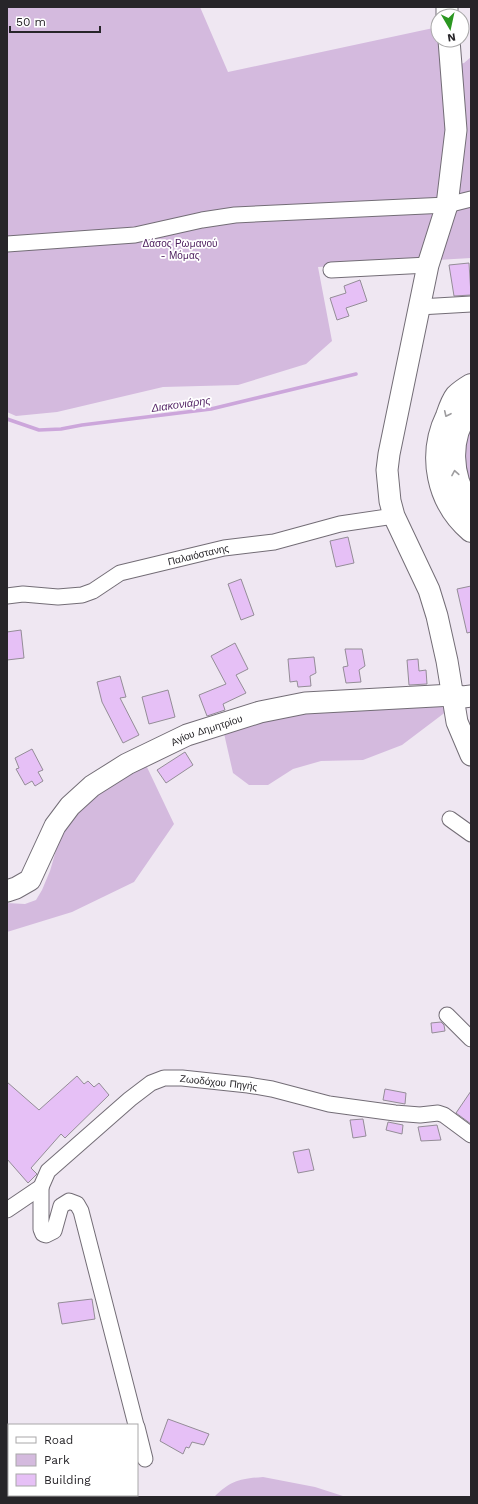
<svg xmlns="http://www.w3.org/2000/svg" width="478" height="1504" font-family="'Work Sans',sans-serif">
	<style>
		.green { fill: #d4bade }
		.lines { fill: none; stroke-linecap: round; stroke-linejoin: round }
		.stream { stroke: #cca6db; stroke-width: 3.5 }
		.building { fill: #e6c0f6; stroke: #948d97 }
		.street-casing { stroke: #736d76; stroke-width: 17 }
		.secondary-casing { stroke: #736d76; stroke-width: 23 }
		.highway-casing { stroke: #736d76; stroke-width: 24 }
		.street { stroke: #fff; stroke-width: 15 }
		.secondary { stroke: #fff; stroke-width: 21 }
		.highway { stroke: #fff; stroke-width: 22 }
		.oneway { stroke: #9e9d9f }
		.labels { text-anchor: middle; stroke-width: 3.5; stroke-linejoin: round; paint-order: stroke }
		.park-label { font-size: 10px; fill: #4a1b5b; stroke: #fff }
		.street-label { font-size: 10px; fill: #272529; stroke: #fff }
		.water-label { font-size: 11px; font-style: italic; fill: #592b6b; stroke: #fff }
	</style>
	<rect width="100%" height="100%" fill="#efe7f2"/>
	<path class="green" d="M7,7h193l28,65 210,-45v13h5l2,27 19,-4 7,-6v201l-153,9 14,74 -26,23 -68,21 -75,2 -106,25 -41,4 -9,-4z
		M471,422v71l-10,-28z
		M440,705l7,6 -45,34 -39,15 -42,1 -28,8 -25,16h-19l-16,-12 -10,-44 66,-18z
		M146,765l28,59 -40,58 -62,30 -65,20v-29l18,1 11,-4 6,-10 8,-19 9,-31 10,-18 11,-15 31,-21z
		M263,1477l52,10 31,10h-132c18,-17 25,-18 49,-20z"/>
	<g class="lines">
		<path class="stream" d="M7,419l32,11 22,-1 21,-4 129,-16 145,-35"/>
	</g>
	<path class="building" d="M469,263l2,32 -17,1 -5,-31z
		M360,280l7,21 -21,7 3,8 -12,4 -7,-22 16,-5 -2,-7z
		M348,537l6,26 -18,4 -6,-26z
		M241,579l13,36 -13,5 -13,-36z
		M471,586v46l-4,1 -10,-44z
		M21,630l3,28 -17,2v-28z
		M235,643l13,26 -12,6 10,18 -23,11 2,6 -18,6 -8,-21 27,-11 -15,-28z
		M345,649h17l3,17 -6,4 2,12 -15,1 -3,-16 5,-1z
		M314,657l2,16 -6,3 1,10 -13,1 -1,-6 -7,1 -2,-23z
		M418,659l1,12 7,-1 1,14 -18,1 -2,-25z
		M120,676l6,21 -6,1 19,37 -16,8 -21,-41 -5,-20z
		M168,690l7,27 -26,7 -7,-27z
		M32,749l11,21 -5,2 5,9 -8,5 -3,-5 -7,4 -9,-16 3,-1 -4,-10z
		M185,752l8,13 -27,18 -9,-13z
		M441,1022l3,3 1,6 -13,2 -1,-10z
		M77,1076l7,8 4,-3 6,6 5,-4 10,12 -44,43 -4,-4 -30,34 6,6 -9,9 -21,-24v-77l32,28z
		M385,1089l21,4 -1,11 -22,-4z
		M471,1091v33l-15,-11z
		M363,1119l3,17 -13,2 -3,-18z
		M388,1122l15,3 -1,9 -16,-4z
		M437,1125l4,15 -20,1 -3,-14z
		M309,1149l5,21 -16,3 -5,-21z
		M92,1299l3,20 -33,5 -4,-21z
		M168,1419l41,15 -5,11 -12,-3 -3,6 -3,-1 -3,7 -23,-13z"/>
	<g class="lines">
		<g class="street-casing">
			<g id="street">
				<path d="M7,244l128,-9 67,-15 33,-5 212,-10 24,-6"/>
				<path d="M331,270l97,-5"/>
				<path d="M419,307l52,-3"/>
				<path id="s1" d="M7,596l16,-2 35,3 24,-2 11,-4 27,-18 104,-25 50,-6 66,-18 54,-8"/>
				<path d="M450,819l21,15"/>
				<path d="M447,1015l24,24"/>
				<path d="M41,1187v42l2,5 3,1 8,-4 7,-25 8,-5 8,3 4,7 55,214"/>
				<path id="s2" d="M7,1210l34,-23 7,-16 82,-72 21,-16 13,-5h18l66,7 24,4 57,15 66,9 25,2 18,-2 6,2 27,20"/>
				<path d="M137,1427l8,32"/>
			</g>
		</g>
		<g class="secondary-casing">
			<g id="secondary">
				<path d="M447,7v9"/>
				<path d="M449,40l7,90 -9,75 -19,60 -39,189 -2,16 3,31 4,15 35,74 8,26 10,45 10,61 14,33"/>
				<path id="s3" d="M7,891l9,-3 14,-8 25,-54 15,-20 22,-20 35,-22 60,-29 73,-23 45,-9 148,-8 10,2 8,-1"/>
			</g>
		</g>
		<g class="highway-casing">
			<path id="highway" d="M471,385c-5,3 -11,7 -15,11 -4,5 -7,14 -9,20 -19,39 -10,86 24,115
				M471,407c-24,30 -21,70 0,101"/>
		</g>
		<use href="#street" class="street"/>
		<use href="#secondary" class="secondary"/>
		<use href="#highway" class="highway"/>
	</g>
	<defs><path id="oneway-chevron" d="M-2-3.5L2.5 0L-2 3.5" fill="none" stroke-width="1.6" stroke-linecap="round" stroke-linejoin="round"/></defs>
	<g class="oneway">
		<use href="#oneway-chevron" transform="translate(447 414) rotate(115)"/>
		<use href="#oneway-chevron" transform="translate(455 473) rotate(-100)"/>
	</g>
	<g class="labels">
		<g class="park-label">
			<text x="180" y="247">Δάσος Ρωμανού<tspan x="180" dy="12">- Μόμας</tspan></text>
		</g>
		<g class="street-label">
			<text dy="4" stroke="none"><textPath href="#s1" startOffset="200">Παλαιόστανης</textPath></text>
			<text dy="4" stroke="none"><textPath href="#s3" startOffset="268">Αγίου Δημητρίου</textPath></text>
			<text dy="4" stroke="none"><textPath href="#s2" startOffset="263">Ζωοδόχου Πηγής</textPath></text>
		</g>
		<g class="water-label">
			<text transform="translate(181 404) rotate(-8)" y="4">Διακονιάρης</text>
		</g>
	</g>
	<rect width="478" height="1504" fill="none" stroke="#272529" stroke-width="16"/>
	<rect x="8" y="1424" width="130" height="72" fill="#ffffff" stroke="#a9a8a9"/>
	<rect x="16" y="1437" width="20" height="6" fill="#ffffff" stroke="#a9a8a9"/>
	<text x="44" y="1444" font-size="12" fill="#272529">Road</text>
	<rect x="16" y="1454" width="20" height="12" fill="#d4bade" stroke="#a9a8a9"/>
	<text x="44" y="1464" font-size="12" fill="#272529">Park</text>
	<rect x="16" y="1474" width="20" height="12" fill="#e6c0f6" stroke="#a9a8a9"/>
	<text x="44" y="1484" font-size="12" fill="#272529">Building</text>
	<g transform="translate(450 28) rotate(171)"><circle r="19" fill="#ffffff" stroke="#a9a8a9"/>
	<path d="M0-3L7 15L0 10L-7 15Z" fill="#2b9721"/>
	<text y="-6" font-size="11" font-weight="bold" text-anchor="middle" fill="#272529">N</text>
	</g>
	<path d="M10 26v6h90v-6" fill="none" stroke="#272529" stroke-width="2"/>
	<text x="16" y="26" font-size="12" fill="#272529" stroke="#ffffff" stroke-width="3" paint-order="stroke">50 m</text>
</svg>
